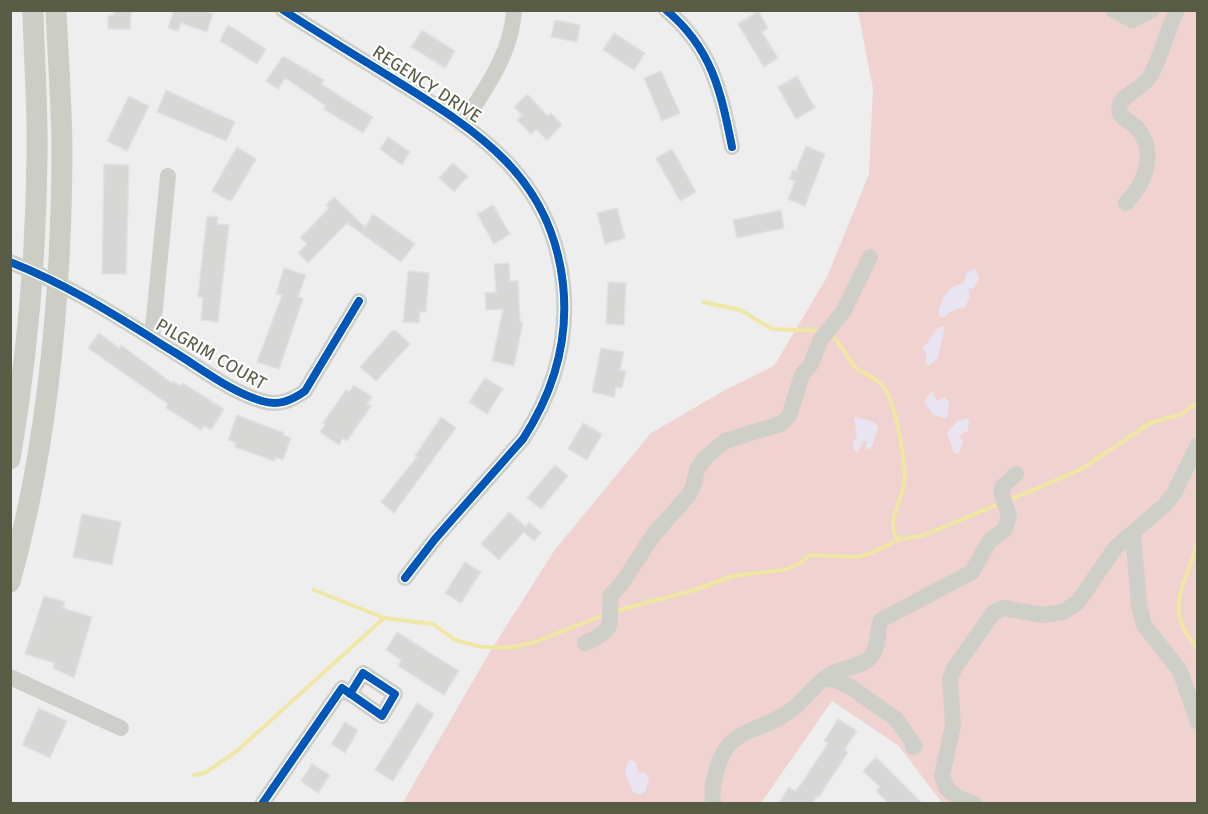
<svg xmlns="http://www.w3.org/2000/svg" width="1208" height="814" font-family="'Fira Sans',sans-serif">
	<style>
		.green { fill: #f0d2d1 }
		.sand { fill: #e8e4f1 }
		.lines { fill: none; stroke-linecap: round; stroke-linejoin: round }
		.stream { stroke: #efe7a3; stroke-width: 4 }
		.building { fill: #d7d8d6; stroke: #e0e1e0; stroke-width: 1.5 }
		.minor { stroke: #cfcfca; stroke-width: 16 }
		.major { stroke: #cccdc5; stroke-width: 21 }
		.cycleway-casing { stroke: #fff; stroke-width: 11 }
		.cycleway { stroke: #0057b8; stroke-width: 8 }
		.labels { text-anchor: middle; stroke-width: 4.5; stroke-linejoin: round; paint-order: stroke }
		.street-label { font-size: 18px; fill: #585c44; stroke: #fff }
	</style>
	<rect width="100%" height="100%" fill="#eeeeef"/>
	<path class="green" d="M858,11h339v792h-255l-43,-57 -67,-45 -71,102 -359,1 86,-149 66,-104 97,-118 74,-43 49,-24 53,-89 42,-103 4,-85z"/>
	<path class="sand" d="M975,268l4,10 -5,10 -6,1 2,7 -5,11 -16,5 -3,5h-7c-1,-15 9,-31 24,-34l4,-10z
		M945,326l-7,31 -9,9 -4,-4 2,-7 -5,-9 5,-2 10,-16z
		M932,391l5,10 7,-4 5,5 -1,14 -3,3 -12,-5 -9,-12z
		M856,417l18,5 4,5 -6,20 -7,3 2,-9h-4l-5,11 -4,-3 -1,-7 4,-6 -3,-18z
		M967,418l2,3 -1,10 -9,5 4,5 -4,12h-5l-7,-20 10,-12z
		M630,760l6,2 2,11 6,-1 5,6 -3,12 -5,5 -8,-3c-4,-13 -13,-21 -3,-32z"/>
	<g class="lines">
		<path class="stream" d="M703,302l37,8 32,19 49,2
			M831,335c12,10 15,22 25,33 8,7 20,9 27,18 12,16 24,77 21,98 -3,18 -19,39 -6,56
			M1009,500l71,-30 70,-47 32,-9 16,-12
			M1198,539c-9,44 -39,69 0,109
			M314,590l70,28 49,6 22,16 27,7 27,1 26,-6 71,-28
			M616,611l78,-21 39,-14 50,-6 16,-6 11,-9 48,2 11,-3 29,-14 26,-5 75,-31
			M194,775l11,-2 32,-22 147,-133"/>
	</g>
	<path class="building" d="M114,10h17l-1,19h-22v-14h6z
		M174,10h29l10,4 -6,18 -26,-9 -3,8 -10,-3z
		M758,11l10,17 -6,4 16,26 -14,9 -26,-43z
		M555,20l25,5 -3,17 -26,-5z
		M228,25l38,24 -9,15 -37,-23z
		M422,30l33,21 -10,17 -34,-21z
		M614,33l31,20 -11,17 -31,-20z
		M283,56l41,24 -3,4 52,33 -10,16 -39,-24 2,-3 -41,-28 -7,11 -12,-8z
		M661,71l19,42 -18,8 -18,-43z
		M797,76l18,32 -19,11 -18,-32z
		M166,90l69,32 -9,19 -69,-29z
		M527,94l21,22 3,-3 11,12 -15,15 -11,-11 -5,5 -14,-14 5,-5 -8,-8z
		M129,96l20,10 -22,45 -20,-10z
		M388,137l22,15 -8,13 -22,-16z
		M806,146l19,8 -20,52 -17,-7 7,-18 -6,-2 4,-9 3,1z
		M237,147l19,12 -24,41h-4l-16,-9z
		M672,149l24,43 -16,9 -24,-43z
		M453,163l15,13 -14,16 -15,-14z
		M104,164l25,1 -3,109h-24z
		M334,197l31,30 8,-13 42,30 -14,18 -54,-39 -39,40 -10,-10 9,-9 -7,-6 29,-30 -3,-3z
		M493,205l17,29 -16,10 -17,-30z
		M617,208l8,30 -20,6 -8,-31z
		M781,210l3,18 -47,10 -4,-18z
		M207,216l11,1 -1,7 12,1 -11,97 -17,-2 2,-22 -5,-1z
		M509,263l1,18h8l2,41h3l-9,44 -22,-5 11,-52 -17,1 -1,-17 11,-1 -2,-28z
		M284,268l22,7 -8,22 5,2 -24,70 -22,-7 25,-67 -6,-1z
		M408,271l21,2 -3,39h-6l-1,11 -16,-1z
		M608,282l18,1 -2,42 -18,-1z
		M392,331h4l14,13 -34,37 -16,-14z
		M99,333l20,15 2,-3 51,38 1,-2 8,5 2,-3 41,26 -13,21 -7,-4 -3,4 -35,-22 2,-4 -80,-56z
		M601,348l23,4 -4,18 6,1 -4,17 -6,-1 -2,10 -22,-5z
		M485,378l18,11 -16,25 -18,-12z
		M354,385l18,12 -5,7 4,2 -24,35 -4,-3 -4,7 -19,-13 5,-7 -2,-2 23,-33 3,2z
		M237,415l47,18 -1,2 8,3 -8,22 -7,-3 -2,4 -39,-14 1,-4 -8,-3z
		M441,417l15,11 -62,85 -13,-11 36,-45 -2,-1z
		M583,423l19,11 -15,26 -19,-11z
		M555,465l13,11 -27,33 -14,-11z
		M509,512l17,15 3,-5 12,11 -7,8 -10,-9 -25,28 -18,-16z
		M82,514l39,8 -9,43 -39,-8z
		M465,562l16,10 -20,31 -16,-10z
		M44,596l21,6 -2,6 29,9 -18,61 -21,-10 1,-5 -29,-9z
		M397,632l62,39 -15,24 -46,-29 3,-6 -15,-10z
		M417,703l17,11 -41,67 -18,-11z
		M39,708l28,13 -17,37 -28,-13z
		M838,719l19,12 -12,18 3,3 -29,45 -2,-1 -5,8h-34l11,-17 6,4 7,-8 26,-40 -4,-2z
		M345,722l13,8 -13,23 -14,-9z
		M876,757l47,47h-34l-13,-13 4,-4 -17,-16z
		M312,764l18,11 -12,18 -17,-12z"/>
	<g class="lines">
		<path class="minor" d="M283,10c37,24 75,47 112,70 84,52 156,97 168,204 6,56 -10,109 -40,155l-88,100 -30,39
			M666,10c46,38 55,82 66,137
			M1113,10l19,10 20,-10
			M464,122c22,-35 48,-69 50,-112
			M1126,203c19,-20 32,-51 11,-75 -6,-7 -18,-9 -18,-20 1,-12 22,-19 29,-29 11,-14 19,-50 29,-69
			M10,262c59,23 111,57 164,90 28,17 57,40 88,49 16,5 29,0 43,-10l54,-90
			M152,338l16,-162
			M1133,533l6,72 5,20 36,46 18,51
			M585,643c34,-14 22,-19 26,-48l11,-12 32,-49 34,-38 5,-9 4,-18 9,-12 19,-16 55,-17 9,-8 13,-41 9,-11 10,-25 22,-27 27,-55
			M10,677l111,51
			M827,677l22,9 47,33 19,27 -2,1 -1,-5
			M262,804l80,-116 40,28 13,-22 -32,-21 -13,21
			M714,804c-4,-11 0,-22 2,-32 12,-47 41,-37 74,-61 16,-11 24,-27 41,-37 13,-8 32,-6 41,-19 8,-10 4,-23 9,-35l91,-48 17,-30 16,-13 4,-13 -7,-21v-8l14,-13
			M974,804l-15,-6 -12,-9 -5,-13 11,-51 -3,-46 5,-12 38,-54 10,-5 40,7 20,-3 15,-10 37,-54 50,-43 9,-12 24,-48"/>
		<path class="major" d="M10,459c17,-100 26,-201 27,-302 1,-48 -3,-98 -4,-147
			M10,582c38,-137 51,-285 52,-426 0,-48 -4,-97 -6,-146"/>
		<g class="cycleway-casing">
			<path id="cycleway" d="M283,10c37,24 75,47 112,70 84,52 156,97 168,204 6,56 -10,109 -40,155l-88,100 -30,39
				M666,10c46,38 55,82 66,137
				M10,262c59,23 111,57 164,90 28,17 57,40 88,49 16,5 29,0 43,-10l54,-90
				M262,804l80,-116 40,28 13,-22 -32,-21 -13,21"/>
		</g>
		<use href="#cycleway" class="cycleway"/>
	</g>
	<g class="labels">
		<g class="street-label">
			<text transform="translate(427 84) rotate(33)" y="6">REGENCY DRIVE</text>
			<text transform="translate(211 354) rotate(30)" y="6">PILGRIM COURT</text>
		</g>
	</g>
	<rect width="1208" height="814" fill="none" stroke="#585c44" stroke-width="24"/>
</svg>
